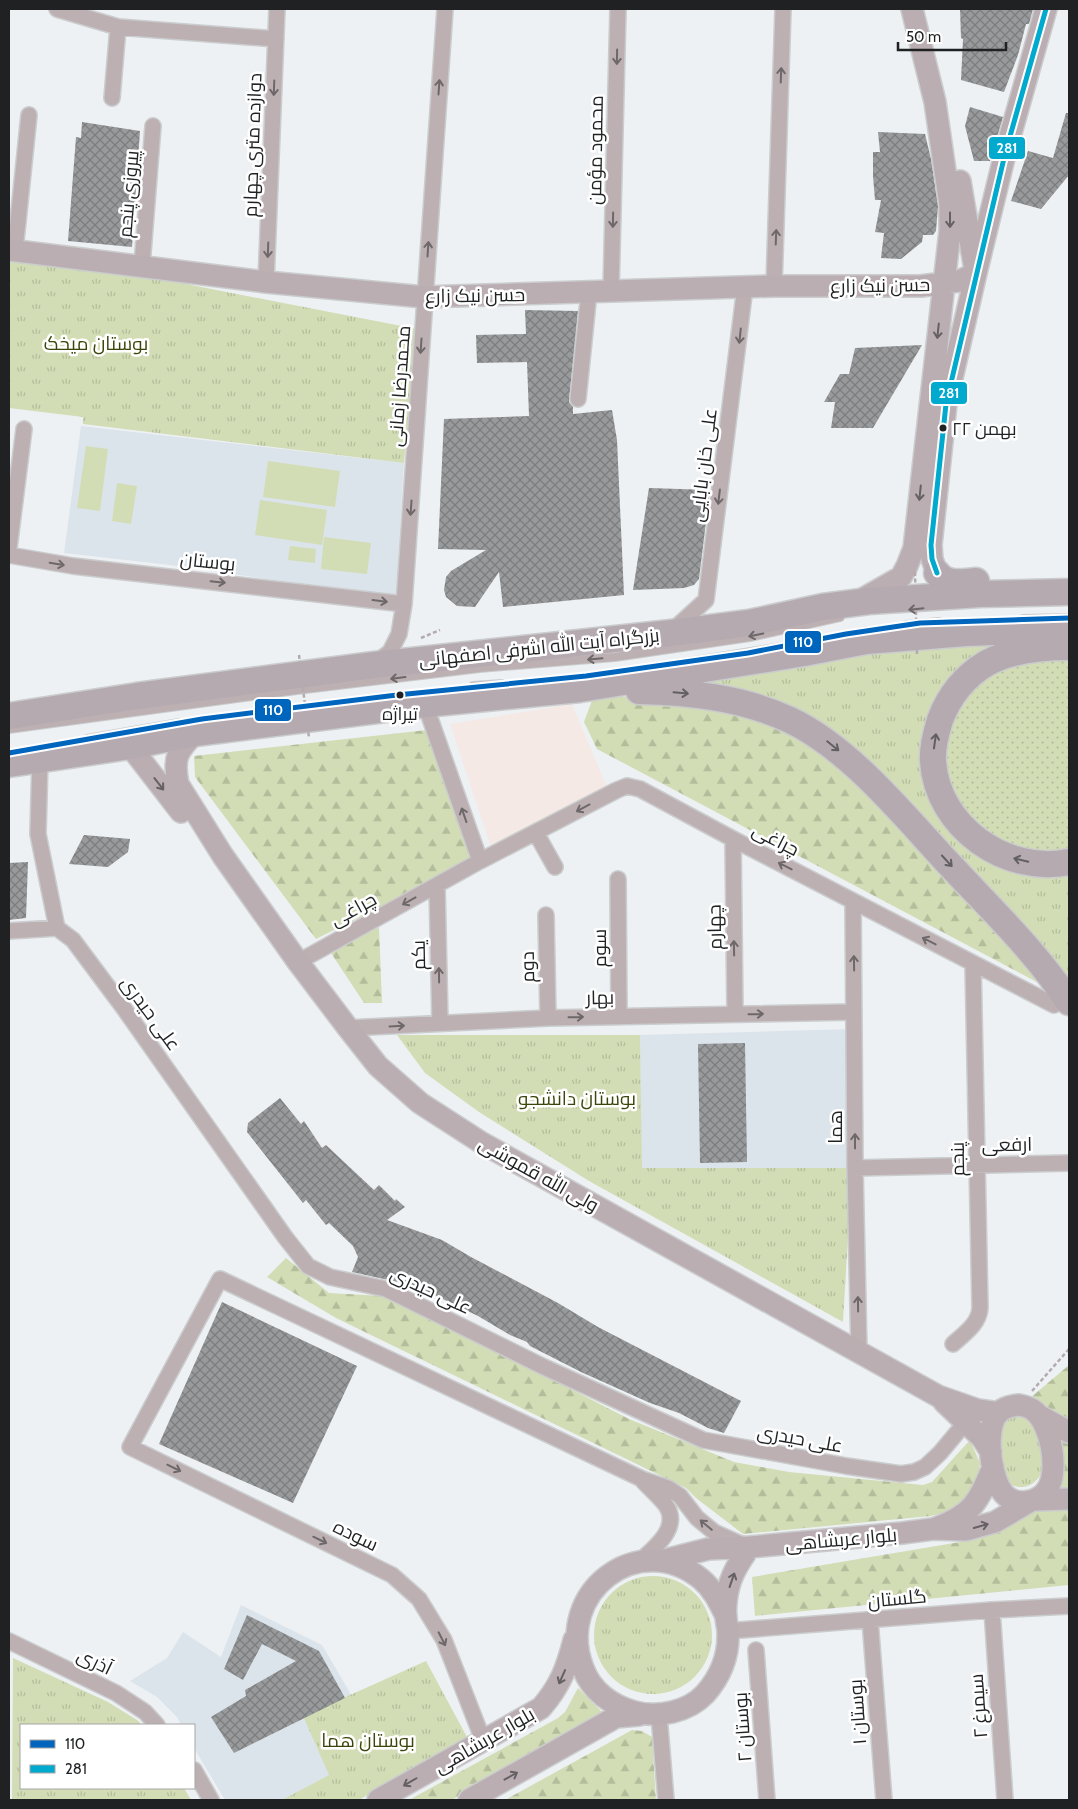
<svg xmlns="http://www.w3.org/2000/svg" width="1078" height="1809" font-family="Cabin,Cairo,sans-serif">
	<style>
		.commercial { fill: #f4e9e4 }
		.built { fill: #dce4eb }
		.grass { fill: url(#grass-tufts) }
		.forest { fill: url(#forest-firs) }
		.garden { fill: url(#garden-dots) }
		.pitch { fill: #d2ddb5 }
		.building { fill: url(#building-cross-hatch) }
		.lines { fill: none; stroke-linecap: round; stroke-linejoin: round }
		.lane-casing { stroke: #cacccd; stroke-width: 10 }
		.street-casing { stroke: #cacccd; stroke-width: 18 }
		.secondary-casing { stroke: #cacccd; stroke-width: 24 }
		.highway-casing { stroke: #cacccd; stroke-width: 29 }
		.path { stroke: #b4abaf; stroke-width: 2.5; stroke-dasharray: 4 2.5; stroke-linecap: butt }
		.lane { stroke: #bdb0b3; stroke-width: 8 }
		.street { stroke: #bdb0b3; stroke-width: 15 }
		.secondary { stroke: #bbaeb3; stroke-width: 21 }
		.highway { stroke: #b5aab0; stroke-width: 26 }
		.path-bridge { stroke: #b4abaf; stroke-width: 2.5; stroke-dasharray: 4 2.5; stroke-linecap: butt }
		.bus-1-casing { stroke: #fff; stroke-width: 9 }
		.bus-2-casing { stroke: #fff; stroke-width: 9 }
		.bus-1 { stroke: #0065bd; stroke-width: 5 }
		.bus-2 { stroke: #00a9ce; stroke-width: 5 }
		.oneway { stroke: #6e686a }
		.oneway2 { stroke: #656063 }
		.oneway3 { stroke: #625f62 }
		.bus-dot { fill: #1f2122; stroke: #fff; stroke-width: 2 }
		.labels { text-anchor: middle; stroke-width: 5; stroke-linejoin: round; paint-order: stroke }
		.bus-label { font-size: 18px; fill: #1f2122; stroke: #fff; text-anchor: start }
		.street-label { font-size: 19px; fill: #1f2122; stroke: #fff }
		.park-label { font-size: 19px; fill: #3d460a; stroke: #fff }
		.line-badge { stroke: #fff; stroke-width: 2 }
		.badge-label { font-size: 14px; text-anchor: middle; font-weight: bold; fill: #fff }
	</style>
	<defs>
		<pattern id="grass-tufts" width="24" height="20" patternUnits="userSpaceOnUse" patternTransform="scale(1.25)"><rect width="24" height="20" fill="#d2ddb5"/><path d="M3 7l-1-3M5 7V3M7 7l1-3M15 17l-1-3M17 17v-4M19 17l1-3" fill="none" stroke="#b4bd9b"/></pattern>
		<pattern id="forest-firs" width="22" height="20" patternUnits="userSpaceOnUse" patternTransform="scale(1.25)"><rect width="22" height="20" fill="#d2ddb5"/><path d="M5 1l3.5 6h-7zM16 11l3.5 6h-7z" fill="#b4bd9b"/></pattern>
		<pattern id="garden-dots" width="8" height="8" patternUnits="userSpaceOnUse" patternTransform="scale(1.25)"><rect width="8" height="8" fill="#d2ddb5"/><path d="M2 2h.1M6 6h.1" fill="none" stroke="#b4bd9b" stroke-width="1.8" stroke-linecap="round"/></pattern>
		<pattern id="building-cross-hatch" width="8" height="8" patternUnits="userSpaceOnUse" patternTransform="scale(1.25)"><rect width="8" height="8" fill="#989a9b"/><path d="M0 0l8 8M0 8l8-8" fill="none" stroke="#7b7d7e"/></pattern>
	</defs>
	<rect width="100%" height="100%" fill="#eef1f4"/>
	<path class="commercial" d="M572,704l35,83 -116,60 -41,-123z"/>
	<path class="built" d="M81,426l323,37 -8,135 -226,-33 -106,-12z
		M851,1029l1,139h-211l-1,-133z
		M241,1605l81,40 30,51 -48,20 26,59 -48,25h-57l-31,-52v-23h-13l-4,-8 -20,-20 -27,-16 37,-23 16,-26 38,25z"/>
	<path class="grass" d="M9,257l160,19 22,9 226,44 -13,134 -321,-39v-7l-74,-9z
		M1026,637l43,233v117l-415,-301 191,-34z
		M397,1035h243l2,133h210l-9,154 -254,-141 -110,-69 -54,-39z
		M1011,1414l21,5c4,9 9,19 12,29 4,22 -8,46 -33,37 -15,-21 -11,-42 -9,-67z
		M594 1635a59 59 0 1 1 118 0a59 59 0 1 1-118 0Z
		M13,1658l95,44 29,18 5,5h-121v63h163l7,12h-179z
		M426,1661l41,76 -108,63h-77l47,-25 -26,-59z"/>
	<path class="forest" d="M594,695l137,9 86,38 235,248 -455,-241 -13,-27z
		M427,730l45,131 -156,78 -121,-162 -1,-21z
		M379,927l3,76h-18l-33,-50z
		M286,1258l43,35 54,3 77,36 169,87 105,43 55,10 134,13 9,-3 38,-42 10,23 -3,26 -20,20 -26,7 -188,18 -47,-36 -10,-10 -350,-170 -69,-41z
		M1069,1365v59l-40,-25z
		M1059,1440l10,4v49l-13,-2z
		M1069,1504v81l-314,31 -3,-39 220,-37 67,-34z
		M578,1688l24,24v2l-150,86h-43l149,-82 7,-6z
		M632,1730l10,1 10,6 4,63h-151z"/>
	<path class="garden" d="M1069,653v200l-65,-5 -51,-46 -12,-51 13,-48 41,-35z"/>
	<path class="pitch" d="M86,446l22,3 -8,62 -23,-3z
		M268,461l72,10 -5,36 -72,-10z
		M117,483l20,3 -6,38 -19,-3z
		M260,500l67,10 -5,35 -67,-10z
		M324,537l47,6 -4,31 -46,-5z
		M290,546l26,3 -1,14 -27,-3z"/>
	<path class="building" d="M960,9h73l-4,15h-3l-8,31 -14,37 -43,-12 2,-41 -2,-1z
		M970,107l33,10 -13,44h-16l-9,-35z
		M1066,113h3v62l-28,34 -30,-8 17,-50 25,7z
		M82,122l58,9 -8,116 -64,-6 8,-104 5,1z
		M878,132l47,2 6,25 7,47 -2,25 -3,4h-10l-1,7 -21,17 -20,-1 3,-25 -9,-1 6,-32h-6l-2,-24v-24h7z
		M525,310l53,1 -9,91 4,5v7l39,-4 5,30 7,155 -121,12 -4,-35 -24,35 -18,-1 -11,-9 -2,-7 2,-13 5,-6 35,-21 -48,-1 6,-130 85,-3 -2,-54 -50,1 -1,-28 50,-1z
		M922,345l-49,83h-42l4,-26h-11l16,-28h9l6,-26z
		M649,488l61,2 -11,89 -5,6 -10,3 -51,2z
		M84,835l46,4 -2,13 -20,15 -39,-3z
		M28,862l-2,56 -17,2v-57z
		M745,1043l2,119 -47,1 -2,-119z
		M280,1098l21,26 3,-3 18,27 4,-3 48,45 5,-5 16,16 1,-2 9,8 -18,13 55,20 29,17 87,46 40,24 143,74 -17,32 -16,-5 -29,-15 -29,-10 -69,-31 -51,-26 -3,-4 -17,-7 -32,-19 -62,-30 -64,-14 6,-15 -5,-11 -24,-23 -3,2 -20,-25 -3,3 -56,-71 1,-9z
		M222,1302l135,64 -64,137 -134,-59z
		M247,1615l72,36 26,47 -111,55 -23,-36 35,-21 -1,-6 51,-29 -34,-17 -19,36 -19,-11z"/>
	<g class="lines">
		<g class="lane-casing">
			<path id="lane" d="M1023,619l46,-1
				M906,625l33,-3
				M473,686l29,-2
				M9,729l288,-39 183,-22 135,-11 135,-20 90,-20
				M87,739l92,-16"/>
		</g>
		<g class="street-casing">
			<path id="street" d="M57,9l61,18 158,12
				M112,98l6,-71
				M15,250l14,-135
				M142,265l11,-139
				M266,282l11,-273
				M774,286l9,-277
				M611,291l7,-282
				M578,399l11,-107
				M9,548l15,-119
				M9,555l64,11 331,38
				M672,631l34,-31 39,-313
				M377,662l13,-10 9,-18 5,-30 41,-595
				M425,704l55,157
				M40,759l-2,75 19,94 16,12 50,67 162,230 23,29 22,11 56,12 158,78 159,73 143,26 55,8 13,-2 11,-5 15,-14 25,-30
				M536,833l19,34
				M733,839l2,175
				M618,879l1,137
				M437,885l3,138
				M853,901l2,267 4,184
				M546,915l2,103
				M9,931l48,-3
				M298,962l182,-101 137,-71 10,-4 13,3 93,50 321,166
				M348,1028l200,-10 306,-6
				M855,1168l214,-5
				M953,1344c11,-10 26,-20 27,-36l-7,-345
				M639,1562c14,-13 41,-33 28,-55 -4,-7 -18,-19 -24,-26
				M992,1610l13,190
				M870,1620l14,180
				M728,1631l264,-21 77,-4
				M9,1641l107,52 29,19 12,13
				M756,1650l11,150
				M659,1715l7,85
				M483,1740l-39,-100 -25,-41 -27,-24 -262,-128 90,-168 422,200 26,9 12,8 17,22 17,14 31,14
				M194,1770l17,30"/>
		</g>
		<g class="secondary-casing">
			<path id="secondary" d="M960,181l14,83
				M9,250l257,32 158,15 350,-11h147l38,-5 17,-8
				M937,573l-5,-14 -1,-14 15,-141 30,-131 29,-119 41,-145
				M859,601l42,-24 6,-11 7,-18 36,-317v-26l-15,-103 -23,-93
				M195,733c-18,18 -22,25 -17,51l45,72 75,106 50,66 30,38 42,37 62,40 456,253 40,14 21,3
				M130,746l51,66
				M944,1402l38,36 9,14
				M1019,1405c5,1 10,2 14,5 18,13 26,60 15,78 -8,14 -29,19 -42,8 -16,-14 -22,-67 -8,-83 6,-6 13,-7 21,-8z
				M1038,1415l31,17
				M1037,1500l32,-1
				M936,1528c37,-14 42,-26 57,-61
				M661,1561l47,-12 42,-2 152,-14 31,-4 33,1 29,-8 34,-20
				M726,1616c-7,-14 -13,-27 -25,-37 -62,-51 -147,13 -118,89 8,23 29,38 52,44 23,6 53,0 70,-18 16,-18 24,-38 23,-62 0,-5 -2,-10 -2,-15 -1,-7 0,-15 1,-22 3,-19 12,-33 23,-48
				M378,1800l163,-92c19,-22 26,-40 33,-68
				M469,1800l147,-83 23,-2"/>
		</g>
		<g class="highway-casing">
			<path id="highway" d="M937,573c9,13 25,9 39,8
				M1069,647c-26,0 -58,3 -82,16 -22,13 -38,33 -47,57 -4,13 -8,28 -7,41 4,66 73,114 136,101
				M639,691c52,1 104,7 151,29 61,29 114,96 160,145 41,44 86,87 119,137
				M9,716l128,-20 237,-31 297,-32 78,-10 74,-16 46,-6 111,-7 89,-2
				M9,764l121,-18 65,-13 230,-29 155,-15 224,-36 62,-12 100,-8 54,-2 49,3"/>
		</g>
		<path class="path" d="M421,638l19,-8
			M1032,1391l37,-42"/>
		<use href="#lane" class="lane"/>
		<use href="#street" class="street"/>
		<use href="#secondary" class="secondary"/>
		<use href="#highway" class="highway"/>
		<path class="path-bridge" d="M915,572l2,83
			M299,655l10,83"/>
		<g class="bus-1-casing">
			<path id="bus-1" d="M9,753l193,-34 195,-24 189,-19 162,-23 98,-19 74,-11 149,-5"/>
		</g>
		<g class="bus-2-casing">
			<path id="bus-2" d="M937,573l-5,-14 -1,-14 15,-141 59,-250 41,-145"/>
		</g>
		<use href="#bus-1" class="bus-1"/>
		<use href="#bus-2" class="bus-2"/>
	</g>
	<defs><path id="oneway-shaft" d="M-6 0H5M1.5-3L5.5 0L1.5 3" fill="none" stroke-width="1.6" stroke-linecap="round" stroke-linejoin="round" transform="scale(1.25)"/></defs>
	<g class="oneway">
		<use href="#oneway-shaft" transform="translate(617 57) rotate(91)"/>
		<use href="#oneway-shaft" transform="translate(781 75) rotate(-88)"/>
		<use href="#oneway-shaft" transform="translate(439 87) rotate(-86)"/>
		<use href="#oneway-shaft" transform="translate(274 88) rotate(92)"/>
		<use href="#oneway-shaft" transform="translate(613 220) rotate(91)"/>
		<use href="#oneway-shaft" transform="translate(776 237) rotate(-88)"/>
		<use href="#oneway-shaft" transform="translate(428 249) rotate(-86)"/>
		<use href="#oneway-shaft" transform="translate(268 250) rotate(92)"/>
		<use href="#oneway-shaft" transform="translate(740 336) rotate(96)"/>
		<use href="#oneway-shaft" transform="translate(421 346) rotate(94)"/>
		<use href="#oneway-shaft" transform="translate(719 497) rotate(97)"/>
		<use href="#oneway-shaft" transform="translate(411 508) rotate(94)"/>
		<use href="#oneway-shaft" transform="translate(57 564) rotate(10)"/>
		<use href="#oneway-shaft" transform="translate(218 582) rotate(6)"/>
		<use href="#oneway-shaft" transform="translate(380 601) rotate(7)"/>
		<use href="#oneway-shaft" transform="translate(916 609) rotate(174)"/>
		<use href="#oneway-shaft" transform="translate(756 635) rotate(168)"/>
		<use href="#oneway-shaft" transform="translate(595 659) rotate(175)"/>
		<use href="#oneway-shaft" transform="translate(398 678) rotate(173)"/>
		<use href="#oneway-shaft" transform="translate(583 808) rotate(152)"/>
		<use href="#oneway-shaft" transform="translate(464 815) rotate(-109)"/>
		<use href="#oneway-shaft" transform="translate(785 866) rotate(-153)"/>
		<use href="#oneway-shaft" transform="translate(409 901) rotate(151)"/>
		<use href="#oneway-shaft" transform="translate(929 941) rotate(-153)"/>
		<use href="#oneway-shaft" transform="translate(734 948) rotate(-91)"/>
		<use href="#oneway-shaft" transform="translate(854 963) rotate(-91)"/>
		<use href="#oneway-shaft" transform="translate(439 975) rotate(-91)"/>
		<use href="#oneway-shaft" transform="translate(756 1014) rotate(-1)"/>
		<use href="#oneway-shaft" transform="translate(576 1017) rotate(-1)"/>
		<use href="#oneway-shaft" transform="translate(397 1026) rotate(-3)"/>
		<use href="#oneway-shaft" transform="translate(855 1141) rotate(-90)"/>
		<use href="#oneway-shaft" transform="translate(858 1304) rotate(-91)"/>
		<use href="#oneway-shaft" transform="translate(174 1468) rotate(26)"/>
		<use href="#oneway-shaft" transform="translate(706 1525) rotate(-140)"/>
		<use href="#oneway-shaft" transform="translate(320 1540) rotate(26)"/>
		<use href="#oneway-shaft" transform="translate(442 1639) rotate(63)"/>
	</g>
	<g class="oneway2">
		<use href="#oneway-shaft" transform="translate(950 220) rotate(90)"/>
		<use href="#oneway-shaft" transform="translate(938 331) rotate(96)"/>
		<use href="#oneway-shaft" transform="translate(920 493) rotate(96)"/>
		<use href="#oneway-shaft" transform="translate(159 784) rotate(52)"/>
		<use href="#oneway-shaft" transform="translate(981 1526) rotate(-16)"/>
		<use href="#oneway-shaft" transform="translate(732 1580) rotate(-71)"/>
		<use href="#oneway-shaft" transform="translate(562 1677) rotate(114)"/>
		<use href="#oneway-shaft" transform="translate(511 1776) rotate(-29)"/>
		<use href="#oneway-shaft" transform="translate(410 1782) rotate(150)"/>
	</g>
	<g class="oneway3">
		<use href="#oneway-shaft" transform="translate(681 693) rotate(5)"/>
		<use href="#oneway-shaft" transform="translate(935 741) rotate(-82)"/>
		<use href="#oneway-shaft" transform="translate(833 746) rotate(39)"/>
		<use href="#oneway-shaft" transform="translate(1021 860) rotate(-166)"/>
		<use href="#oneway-shaft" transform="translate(947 861) rotate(47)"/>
	</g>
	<g class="bus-dot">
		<circle cx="943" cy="428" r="4.5"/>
		<circle cx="400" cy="695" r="4.5"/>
	</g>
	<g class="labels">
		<g class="bus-label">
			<text x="952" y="435">۲۲ بهمن</text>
			<text x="400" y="720" text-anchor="middle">تیراژه</text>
		</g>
		<g class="street-label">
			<text transform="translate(252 145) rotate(-88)" y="7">دوازده متری چهارم</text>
			<text transform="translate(595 150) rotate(-89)" y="7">محمود مؤمن</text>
			<text transform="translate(128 194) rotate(-85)" y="7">پیروزی پنجم</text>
			<text transform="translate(880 285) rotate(-1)" y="7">حسن نیک زارع</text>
			<text transform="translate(475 295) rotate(-1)" y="7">حسن نیک زارع</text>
			<text transform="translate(399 386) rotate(-86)" y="7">محمدرضا زمانی</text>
			<text transform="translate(703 465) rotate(-83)" y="7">علی خان بابایی</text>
			<text transform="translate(208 561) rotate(6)" y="7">بوستان</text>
			<text transform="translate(539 647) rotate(-6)" y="7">بزرگراه آیت الله اشرفی اصفهانی</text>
			<text transform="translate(776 839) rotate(27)" y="7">چراغی</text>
			<text transform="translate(353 909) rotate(-29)" y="7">چراغی</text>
			<text transform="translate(714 927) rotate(-91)" y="7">چهارم</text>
			<text transform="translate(599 948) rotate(-90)" y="7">سوم</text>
			<text transform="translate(418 955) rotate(-91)" y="7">یکم</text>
			<text transform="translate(527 967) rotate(-91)" y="7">دوم</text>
			<text transform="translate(600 997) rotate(-1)" y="7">بهار</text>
			<text transform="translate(151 1013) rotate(54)" y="7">علی حیدری</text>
			<text transform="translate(835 1127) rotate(-90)" y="7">هما</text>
			<text transform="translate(1007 1144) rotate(-1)" y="7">ارفعی</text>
			<text transform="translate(957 1159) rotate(-91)" y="7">پنجم</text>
			<text transform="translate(539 1174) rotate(29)" y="7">ولی الله قموشی</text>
			<text transform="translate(431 1290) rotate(25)" y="7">علی حیدری</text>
			<text transform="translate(800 1438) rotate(10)" y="7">علی حیدری</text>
			<text transform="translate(356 1535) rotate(26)" y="7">سوده</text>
			<text transform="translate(841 1539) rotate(-5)" y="7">بلوار عربشاهی</text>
			<text transform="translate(897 1598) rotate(-5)" y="7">گلستان</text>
			<text transform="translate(95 1661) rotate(26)" y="7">آذری</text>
			<text transform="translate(978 1706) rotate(-94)" y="7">سیمرغ ۲</text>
			<text transform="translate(857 1712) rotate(-94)" y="7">بوستان ۱</text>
			<text transform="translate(742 1727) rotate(-94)" y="7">بوستان ۲</text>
			<text transform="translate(484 1740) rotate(-30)" y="7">بلوار عربشاهی</text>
		</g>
		<g class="park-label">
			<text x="96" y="350">بوستان میخک</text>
			<text x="577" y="1105">بوستان دانشجو</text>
			<text x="368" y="1747">بوستان هما</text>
		</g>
	</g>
	<g class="line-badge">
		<rect x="988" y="136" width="38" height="24" rx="5" fill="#00a9ce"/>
		<rect x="930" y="381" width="38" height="24" rx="5" fill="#00a9ce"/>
		<rect x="784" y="630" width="38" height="24" rx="5" fill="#0065bd"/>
		<rect x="254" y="698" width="38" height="24" rx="5" fill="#0065bd"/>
	</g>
	<g class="badge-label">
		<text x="1007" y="153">281</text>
		<text x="949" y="398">281</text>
		<text x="803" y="647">110</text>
		<text x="273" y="715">110</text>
	</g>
	<rect width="1078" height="1809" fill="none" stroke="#1f2122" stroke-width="20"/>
	<rect x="20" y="1724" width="175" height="65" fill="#ffffff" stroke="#a5a6a7"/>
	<rect x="30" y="1740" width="25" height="8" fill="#0065bd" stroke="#a5a6a7"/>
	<text x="65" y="1749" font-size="15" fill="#1f2122">110</text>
	<rect x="30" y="1765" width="25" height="8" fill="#00a9ce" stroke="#a5a6a7"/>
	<text x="65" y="1774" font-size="15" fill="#1f2122">281</text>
	<path d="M898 42v8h108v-8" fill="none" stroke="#1f2122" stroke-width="2.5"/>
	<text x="906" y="42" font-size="15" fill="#1f2122" stroke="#ffffff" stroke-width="4" paint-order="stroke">50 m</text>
</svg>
